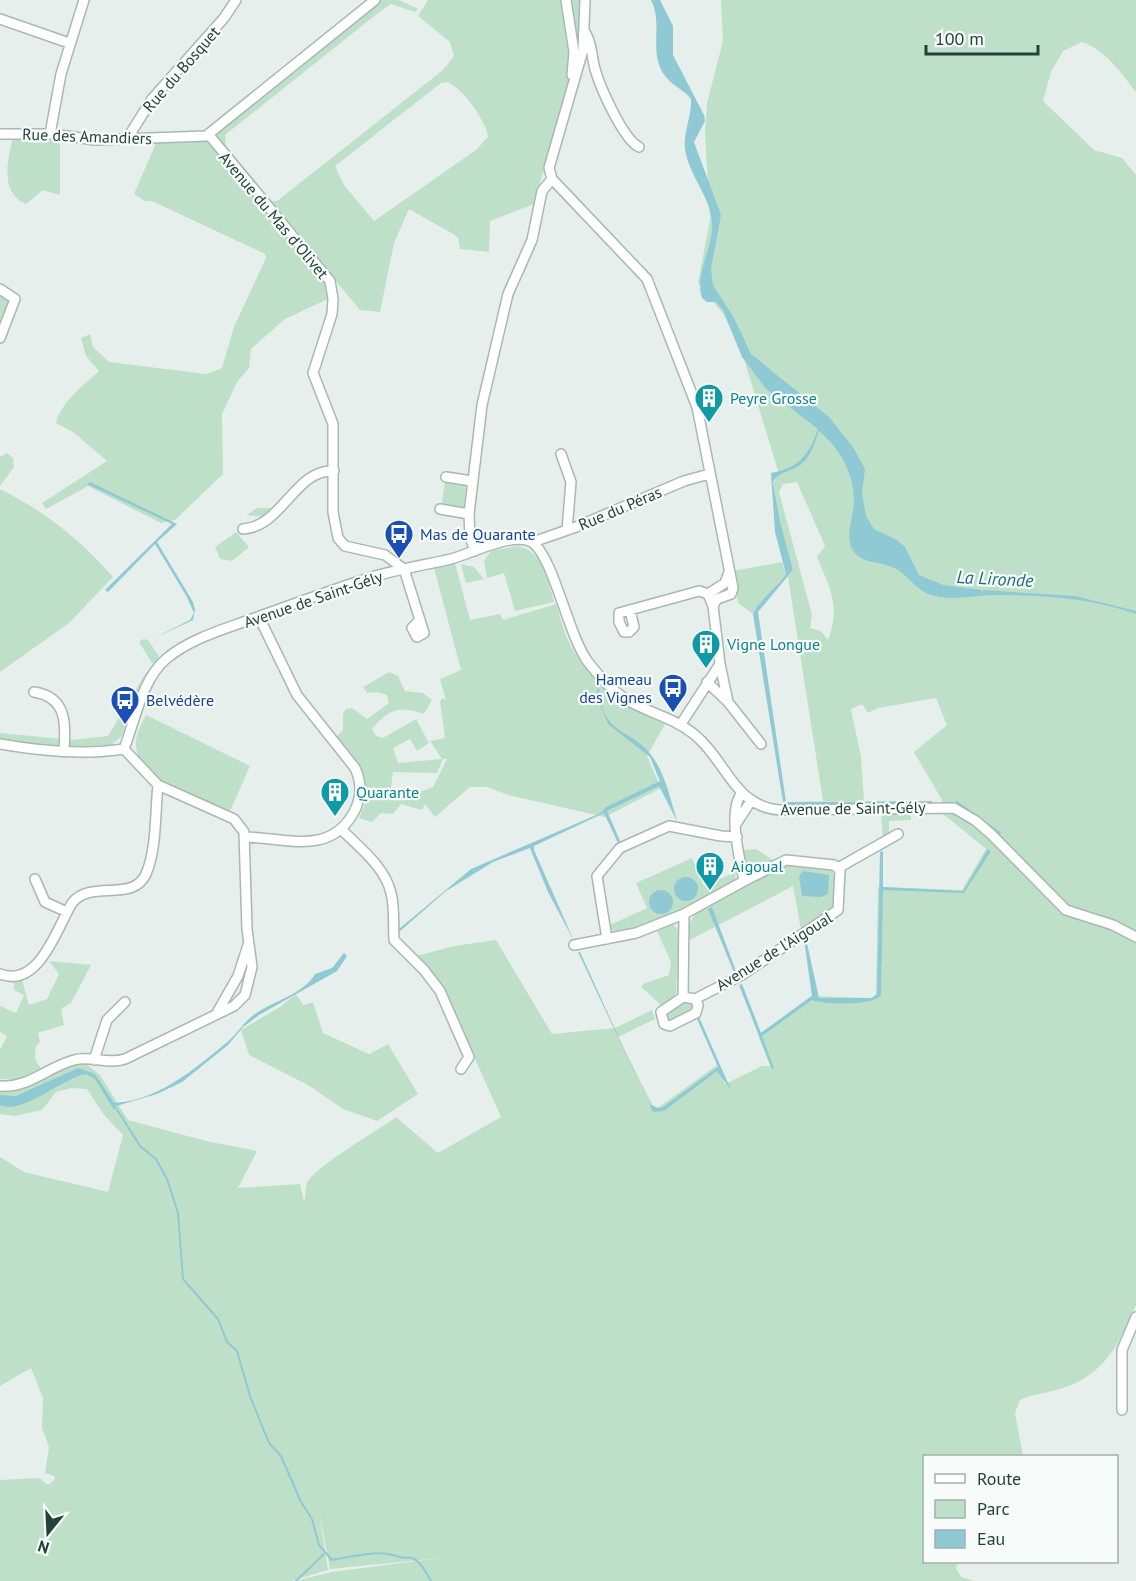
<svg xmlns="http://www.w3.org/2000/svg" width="1136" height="1581" font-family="'PT Sans',sans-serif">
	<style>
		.green { fill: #bfe0c8; fill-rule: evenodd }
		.water { fill: #8ec9d4 }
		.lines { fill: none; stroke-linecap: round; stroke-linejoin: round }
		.stream { stroke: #8ec9d4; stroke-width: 2 }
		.minor-casing { stroke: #a8b8b2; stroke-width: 12 }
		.minor { stroke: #fff; stroke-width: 9 }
		.labels { text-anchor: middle; stroke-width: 4.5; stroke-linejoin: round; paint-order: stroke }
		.street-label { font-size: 16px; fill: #24423a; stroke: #f7fbf9 }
		.culture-label { font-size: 16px; fill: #0d838f; stroke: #f7fbf9; text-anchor: start }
		.transit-label { font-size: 16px; fill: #164399; stroke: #f7fbf9; text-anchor: start }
		.water-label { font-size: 18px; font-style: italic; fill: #1c6f80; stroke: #f7fbf9 }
	</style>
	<rect width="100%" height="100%" fill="#e6efeb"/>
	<path class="green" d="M379,0h20l19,9 -3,3 -24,-8 -13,9 -153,122 1,11 46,55h5l166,-131 11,-14 -4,-14 -32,-26 10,-16h155l1,57 -15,25 -35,122 -44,17 -1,31 -29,-3 -2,-11 -3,-3 -46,-26 -15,34 -14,69 -20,-2 -145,-173v-4l90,-70zM446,82c15,3 41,40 42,55l-12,13 -102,71 -30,-36 -9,-19 106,-83z
		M721,0h415v92c-16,-20 -29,-41 -54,-50l-19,9 -12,21 -8,29 51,49 28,8 14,17v1130c-18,43 -35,75 -84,86 -12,3 -21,4 -32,9l-5,13 8,43h-99v106h34l-2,6 5,9 13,4h-679l37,-9 108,-14 -110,11 -11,-58 9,59 -37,11h-291v-101l39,-2 9,7 7,-6 -1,-3 -9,-3 4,-26 -7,-19 1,-30 -12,-30 -31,18v-229l24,15 84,20 15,-57 -19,-20 -17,-26 -16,-1 -15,4 -14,18 -27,6 -15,-2v-24l10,2 73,-31 17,14 28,45 78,21 51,10 -19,37 62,-4 4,18c2,-6 1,-13 3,-19 7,-16 72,-53 89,-66l42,36 63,-36 -30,-67 -55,-94 38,-10 42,-6 56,94 63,-6 37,-18 3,9 -37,18 37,73 62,-45 8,19 37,-18h8l-12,-31 53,-39 61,2 4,-4 2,-107 84,3 24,-41 -44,-36v-13l-28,-48 33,-27 -11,-27 -58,10 -10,5 -6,-9 -11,5 10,48 3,44h-41l-35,-224 5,-7 -13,-49 -6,-35v-4l5,-8 -35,-115 -20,-44 -26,-32 12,-63 -5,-87 2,-30 16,-62zM797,482l28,64 -8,11c13,31 24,50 11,83l-7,-9 -11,-3 2,-13 -33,-123 4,-8z
		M13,137l47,3v55l-17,-5 -17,14c-26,-12 -19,-41 -13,-67z
		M208,140l120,143 -3,8 3,8 -43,20 -34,30 -2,19 -12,14 -15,32 1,60 -48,46 -14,3 -73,-37 -42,23 -4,-6 65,-42 -34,-29 -17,-9c5,-21 28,-38 43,-52l-13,-15 -5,-18 9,-4 3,13 16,15 97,12 16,-6 12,-41 32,-69 -1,-4 -113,-53h-7l-11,-7 22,-51z
		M1,295l8,8 -9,20v-27z
		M7,453l6,5 1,9 -14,19v-29z
		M445,481l21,3 -2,25 -22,-6z
		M0,489c43,21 82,52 113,88l-44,46 -69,49z
		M257,508h19l-11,9 -18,-2z
		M236,532l13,15 -17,14 -12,-2 -5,-12z
		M518,546c26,6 30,34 36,56l-39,9 -11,-38 -17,5 -3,-17 7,-10z
		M782,562l4,12c-10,13 -26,25 -33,40l-15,-11 -5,-32z
		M455,563l15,57 30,-6 3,6 53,-16c4,12 7,25 12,36 18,40 60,65 97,84l-18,32 14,32 -56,29 -97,-22 -21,-8h-17l-35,30 -10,-13 -3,6 -21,-6 -8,10 -12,-1 -9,9 -13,-4 7,-16v-8l6,-3 -7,-3 -5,-20 -24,-31 7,-7v-16l3,-5 6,-1 15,11 22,-16 -2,-8 -10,-3 -10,1 -4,-6 26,-15 9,4 7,15 18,2 9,7 -8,14c-25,-9 -35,-5 -52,15l4,7 7,2 33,-19 13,24 -12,8 -7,-12 -17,9 5,15 44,-4 -12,-18 15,-3 -5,-36 2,-4 4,2 -6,-21 21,-9 -27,-102zM443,759h4l-14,28 -26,10 -17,-2 3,-23 44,1z
		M461,564l13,3 10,12 -18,4z
		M143,639l5,1 11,16 -2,7h-5l-13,-21z
		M147,671l3,3 -29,63 -10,8 -60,2 -51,-5v-9l72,7 36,-4z
		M146,715l104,51 -20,45c-28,-12 -92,-29 -94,-65 -1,-11 5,-21 10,-31z
		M911,812v8l-22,1v12l-6,5 -2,-25z
		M756,849l17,11 -23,10 -5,-5 -2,-15z
		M692,858l12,28 32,-14 -1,7c-15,15 -104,60 -123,51l-2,-5 37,-17 -11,-25z
		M786,864l45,5 4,8 -2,31 -32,22 -8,-44 -105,55 1,-17 7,-11z
		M673,924l6,7 -3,62 -6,8 -9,4 -20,-18 2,-3 26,-9 2,-13 -14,-31z
		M49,961l42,4 -20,38 -10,6 3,16 -26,8 2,9 -4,4 -1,12 6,11 -24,10h-17v-29l7,-14 -7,-4v-26l16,7 8,-18 -10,-5v-8l8,-2 7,25 18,-6 12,-25z
		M296,994l7,11 10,-3 10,31 46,21 19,-10 30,50 -41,27 -34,-12 -35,-24 -59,-30 -8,-25 39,-23z
		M688,1002l5,3v6l-26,11 -3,-5 3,-6z"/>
	<path class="water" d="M651,0h9l13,26v29l31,60 1,6 -11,21 27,73 -10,54 2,16 21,33 17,36 78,63 24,30 12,22 -3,24 4,23 8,13 23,11 8,7 14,28 24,10 38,5v5l2,-5 92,6 61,15v3c-45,-16 -93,-19 -140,-19 -21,0 -47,7 -68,-1 -14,-6 -22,-22 -36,-27 -14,-6 -28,-3 -38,-15 -10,-12 -1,-35 0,-49 1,-27 -14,-55 -35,-72 -5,13 -8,28 -22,36 -9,5 -18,5 -24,15l7,39 13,49 -35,42 28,190 146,-1v2l-145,2 -4,-3 -30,-188c7,-15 23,-26 33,-40l-11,-42 -4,-59c28,-5 38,-18 47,-44l-52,-40 -24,-32 -19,-47 -7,-8h-9l-5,-4c-7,-21 8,-46 10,-67 3,-31 -23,-53 -27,-82 -2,-17 7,-33 6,-50 -7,-9 -18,-13 -25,-22 -19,-23 -2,-52 -15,-77z
		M90,482l87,42 -20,18 36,60 2,8 -2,10 -39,18 36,-18 4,-7 -7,-16 -32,-53 -47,48 -3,-2 67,-66 -85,-40z
		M599,686c2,53 34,40 55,73 12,18 17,42 23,62l-18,-35 -52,25 13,30 -2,2 -14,-30 -70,33v4l40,91 -26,-49 -18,-44 -37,14 -47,29 -47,41v-3l72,-60 130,-56 5,-6 54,-26 -10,-24 -42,-33 -12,-30z
		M988,849l3,2 -27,42 -81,-3 -2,105c-8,11 -56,10 -69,5l-50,36 12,32 -2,1 -33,-84 3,-1 19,49 51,-37 -8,-56 2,-1 13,59h53l5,-4 3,-142 3,-1v36l80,4z
		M803,871l26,4 -1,19 -7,3 -19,-1 -3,-20z
		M674 889a12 12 0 1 1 24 0a12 12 0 1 1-24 0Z
		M649 902a12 12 0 1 1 24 0a12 12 0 1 1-24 0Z
		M712,907l25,67 -2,1 -27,-66z
		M578,952h2l69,152 9,4 5,-1 55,-40 -21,-48 2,-2 32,73 -14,-19 -53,40 -11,1z
		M344,953l3,3 -10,15 -78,44 -16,12 -15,18 -46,37 -25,12 -41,12 -2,4 -19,-31 -9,-5c-24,4 -65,42 -86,31v-10l16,1 62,-28 17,6 19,29c43,-2 81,-34 112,-60 11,-8 17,-21 29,-29 18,-13 49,-20 60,-40l17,-6z"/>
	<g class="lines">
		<path class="stream" d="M957,802l43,31
			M116,1108l24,38 16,13 11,20 11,34 5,66 35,40 9,23 10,9 13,45 19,47 12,13 20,46 11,17 7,26 13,15c25,-4 44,-11 68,-3 5,2 9,-1 14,2 7,3 13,15 17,22
			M296,1581l28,-27"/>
		<g class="minor-casing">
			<path id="minor" d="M566,0l8,52 -2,23
				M585,0l-2,50 -34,118 3,11 95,100 50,128 36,181 -2,6 -14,5 -4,7
				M0,19l69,24
				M585,32c8,13 6,23 10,37 5,18 28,70 44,78
				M0,134h53l42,6 111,-4 169,-136
				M50,134l11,-60 23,-74
				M209,135l121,146 3,18 -1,15 -19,59 20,51v88l5,26 7,8 40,9 19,14
				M127,139l25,-40 72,-81 12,-18
				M0,289l15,10 -15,39
				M561,454l10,28 -4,48
				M446,477l26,4
				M440,509l29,5
				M243,529c39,-2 53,-61 91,-58
				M533,542l43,-15 108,-46 25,-7
				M475,551l-5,-14 -1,-23 13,-109 26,-111 24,-54 10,-49 10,-12
				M404,569l20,64 -7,4 -5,-9 8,-8
				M708,594l17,-11 4,-11
				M630,610l4,17 -5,5h-5l-5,-10v-9l80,-22 9,3
				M720,664l8,38
				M707,682l21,20 33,42
				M34,692c33,5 32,32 30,58
				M681,724l39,-60 -7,-58 -5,-12
				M0,744c39,7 85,11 124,5 11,-28 18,-70 42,-90 26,-22 63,-31 94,-43 37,-13 74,-27 112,-39 26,-8 53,-12 79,-18 19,-5 65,-29 82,-16 21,16 35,92 55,119 10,13 25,29 39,38 22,13 48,18 68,35 31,25 39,72 85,75l174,-2 22,13 16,14 74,75 47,15 23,12
				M742,793c-15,17 -2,67 2,88l-60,33 -1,83 12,2 47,-24 96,-65 2,-40 -6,-5 -48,-5 -42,21
				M736,824l15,-23
				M342,830c18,18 43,37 49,63 4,15 2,32 3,47l30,30 16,21 29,66 -8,12
				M245,837c42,1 85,19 109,-25 8,-15 8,-29 1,-44l-58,-73 -38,-78
				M838,868l60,-34
				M35,879l10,23 22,10
				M607,939l-10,-63 23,-28 49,-22 52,10 16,1
				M574,945l62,-12 48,-19
				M0,974c39,15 57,-46 72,-71 19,-24 61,0 74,-29 11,-26 9,-62 12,-89
				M683,997l-22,15 3,12 6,2 26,-13 2,-8 -3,-6
				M218,1011l20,-35 10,-31
				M94,1060l13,-40 18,-18
				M0,1086c30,2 47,-19 74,-26 17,-5 33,5 51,-1l109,-53 11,-11 7,-28 -5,-38 -3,-97 -10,-13 -76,-34 -34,-36
				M1122,1410v-60l14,-33"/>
		</g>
		<use href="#minor" class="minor"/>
	</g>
	<defs>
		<g id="building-pin" transform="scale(1.5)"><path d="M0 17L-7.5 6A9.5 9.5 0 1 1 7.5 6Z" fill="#0f9aa8" stroke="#f7fbf9"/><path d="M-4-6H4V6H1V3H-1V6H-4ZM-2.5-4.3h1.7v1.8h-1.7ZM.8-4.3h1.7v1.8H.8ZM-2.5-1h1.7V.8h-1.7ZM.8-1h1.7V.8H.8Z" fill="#fff"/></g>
		<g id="bus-pin" transform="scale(1.5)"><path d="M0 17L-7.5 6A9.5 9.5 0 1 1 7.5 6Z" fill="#1a4fb4" stroke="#f7fbf9"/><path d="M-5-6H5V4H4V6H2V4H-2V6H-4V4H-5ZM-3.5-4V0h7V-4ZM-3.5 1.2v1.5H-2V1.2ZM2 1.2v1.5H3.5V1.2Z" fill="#fff"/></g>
	</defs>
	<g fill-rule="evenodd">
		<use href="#building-pin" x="709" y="398"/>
		<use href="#bus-pin" x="399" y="534"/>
		<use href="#building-pin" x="706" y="644"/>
		<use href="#bus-pin" x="673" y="688"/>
		<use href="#bus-pin" x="125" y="700"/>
		<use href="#building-pin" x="335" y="792"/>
		<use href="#building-pin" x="710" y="866"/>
	</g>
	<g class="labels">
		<g class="street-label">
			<text transform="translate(181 69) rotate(-49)" y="6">Rue du Bosquet</text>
			<text transform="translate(87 136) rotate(2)" y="6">Rue des Amandiers</text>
			<text transform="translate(274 215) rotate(50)" y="6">Avenue du Mas d'Olivet</text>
			<text transform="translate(620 508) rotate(-23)" y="6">Rue du Péras</text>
			<text transform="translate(313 599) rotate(-19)" y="6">Avenue de Saint-Gély</text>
			<text transform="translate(853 808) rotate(-1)" y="6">Avenue de Saint-Gély</text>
			<text transform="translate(774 951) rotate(-32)" y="6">Avenue de l'Aigoual</text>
		</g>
		<g class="culture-label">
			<text x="730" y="404">Peyre Grosse</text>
			<text x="727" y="650">Vigne Longue</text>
			<text x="356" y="798">Quarante</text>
			<text x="731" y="872">Aigoual</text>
		</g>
		<g class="transit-label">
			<text x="420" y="540">Mas de Quarante</text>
			<text x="652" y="685" text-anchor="end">Hameau<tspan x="652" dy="18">des Vignes</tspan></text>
			<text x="146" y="706">Belvédère</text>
		</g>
		<g class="water-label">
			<text transform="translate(995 579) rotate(3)" y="6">La Lironde</text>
		</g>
	</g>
	<rect x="923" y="1455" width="195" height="108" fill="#f7fbf9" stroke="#a3b1ad" stroke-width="1.5"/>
	<rect x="935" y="1474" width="30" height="9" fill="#ffffff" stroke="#a3b1ad" stroke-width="1.5"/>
	<text x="977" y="1485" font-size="18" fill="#24423a">Route</text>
	<rect x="935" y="1500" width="30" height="18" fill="#bfe0c8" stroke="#a3b1ad" stroke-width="1.5"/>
	<text x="977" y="1515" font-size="18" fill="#24423a">Parc</text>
	<rect x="935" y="1530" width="30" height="18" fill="#8ec9d4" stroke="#a3b1ad" stroke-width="1.5"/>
	<text x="977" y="1545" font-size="18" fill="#24423a">Eau</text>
	<g transform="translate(48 1533) rotate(198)" stroke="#f7fbf9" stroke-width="4.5" paint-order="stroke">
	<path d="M0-4.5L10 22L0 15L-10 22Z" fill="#24423a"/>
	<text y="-9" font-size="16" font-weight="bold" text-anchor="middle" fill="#24423a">N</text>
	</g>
	<path d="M926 45v9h112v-9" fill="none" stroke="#24423a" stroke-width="3"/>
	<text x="935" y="45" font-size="18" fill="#24423a" stroke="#f7fbf9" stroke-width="4.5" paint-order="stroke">100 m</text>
</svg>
